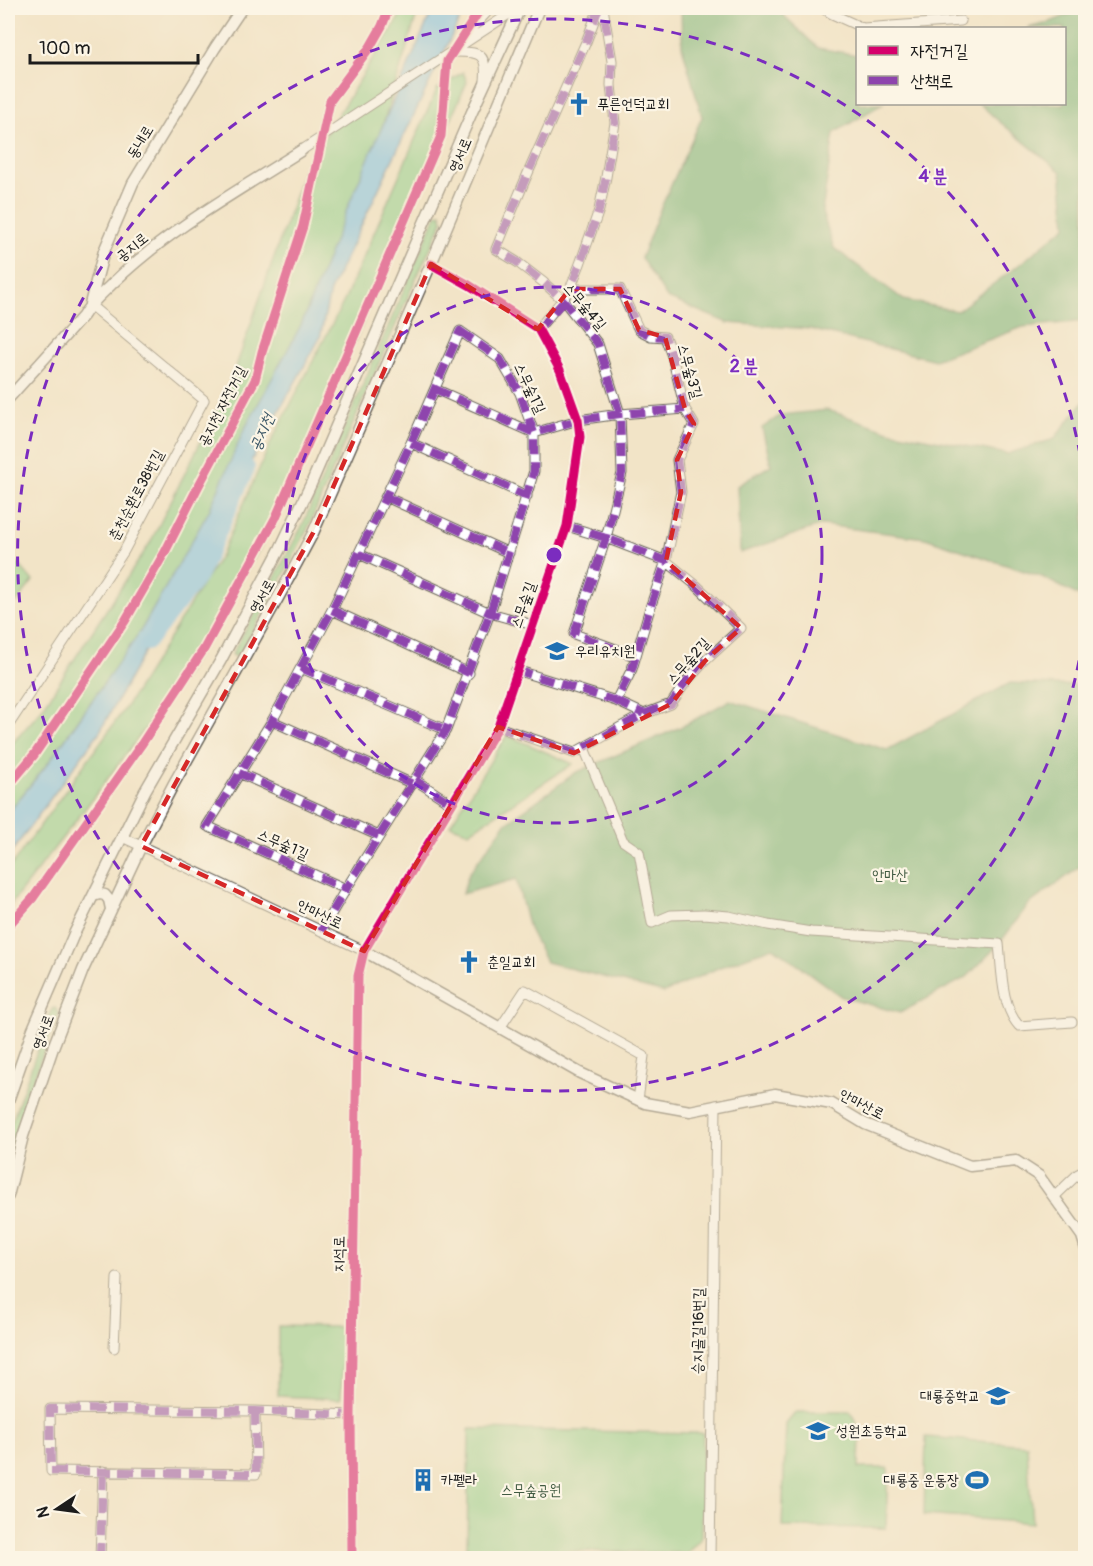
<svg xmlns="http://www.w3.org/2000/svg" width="1093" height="1566" font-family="Pangolin,'Poor Story',sans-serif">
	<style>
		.green { fill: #87cf8a; stroke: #527653; stroke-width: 1.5 }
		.forest { fill: #6db276; stroke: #446749; stroke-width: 1.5 }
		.water { fill: #73c0ed; stroke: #486e84; stroke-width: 1.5 }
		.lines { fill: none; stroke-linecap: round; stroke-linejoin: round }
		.river { stroke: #73c0ed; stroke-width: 20 }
		.minor-casing { stroke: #676258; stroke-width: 11 }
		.tertiary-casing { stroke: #676258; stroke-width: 13 }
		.minor { stroke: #fff; stroke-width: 9 }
		.tertiary { stroke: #fff; stroke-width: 10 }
		.quiet { stroke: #8e44ad; stroke-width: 8; stroke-dasharray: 15 8; stroke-linecap: butt }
		.cycleway-casing { stroke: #fcf5e5; stroke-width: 13 }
		.cycleway { stroke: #d6006c; stroke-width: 9 }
		.marked { fill: none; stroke: #d62828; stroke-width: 4.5; stroke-dasharray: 12 8; stroke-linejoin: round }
		.ring { fill: none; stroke: #7b2cbf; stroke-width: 3; stroke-dasharray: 10 8 }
		.labels { text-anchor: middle; stroke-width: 4.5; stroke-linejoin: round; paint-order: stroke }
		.poi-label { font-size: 15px; fill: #1c1c1c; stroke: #fcf5e5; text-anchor: start }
		.street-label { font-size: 15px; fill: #1c1c1c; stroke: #fcf5e5 }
		.park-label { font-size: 15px; fill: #415b42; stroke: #fcf5e5 }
		.water-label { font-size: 16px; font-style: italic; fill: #3a5565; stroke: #fcf5e5 }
		.centre { fill: #7b2cbf; stroke: #fcf5e5; stroke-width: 3 }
		.ring-label { font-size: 18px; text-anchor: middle; font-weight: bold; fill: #7b2cbf; stroke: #fcf5e5; stroke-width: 4.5; stroke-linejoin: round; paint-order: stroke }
	</style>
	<rect width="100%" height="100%" fill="#fcf5e5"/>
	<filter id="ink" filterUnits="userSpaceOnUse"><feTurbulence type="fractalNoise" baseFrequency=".0167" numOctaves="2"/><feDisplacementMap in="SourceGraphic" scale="12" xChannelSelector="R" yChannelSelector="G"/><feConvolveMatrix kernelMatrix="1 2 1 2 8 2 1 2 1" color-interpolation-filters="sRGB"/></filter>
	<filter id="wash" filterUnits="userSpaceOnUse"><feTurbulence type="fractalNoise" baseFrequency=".008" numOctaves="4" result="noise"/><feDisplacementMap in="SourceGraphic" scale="24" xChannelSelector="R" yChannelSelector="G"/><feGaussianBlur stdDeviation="1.35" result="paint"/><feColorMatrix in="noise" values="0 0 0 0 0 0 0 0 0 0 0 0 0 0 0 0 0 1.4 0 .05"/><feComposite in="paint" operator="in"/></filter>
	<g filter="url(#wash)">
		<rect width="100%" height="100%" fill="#f2e4c7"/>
		<path class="green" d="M405,8h14l-67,217 -71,161 -141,246 -91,130 -41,51v-65l32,-36 110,-169 81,-162 75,-216z
			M463,72l4,10 -98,226 -86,201 -99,168 -100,133 -76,98v-38l118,-163 95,-152 49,-111 75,-145 92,-210z
			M441,213l2,8 -34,73 -102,236 -26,51 -42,74 -2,2 -3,-1 -2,-2 2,-4 42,-75 26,-49 133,-308 3,-4z
			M9,553l24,28 -17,22 -8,-7v-41z
			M507,735l66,29 -104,68 -19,-7z
			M55,1008l4,6c-20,48 -38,97 -51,147v-26l3,-11 41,-115z
			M278,1326l66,1 -3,72 -63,-3z
			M796,1412h55l9,20 -1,36h29l-2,60 -104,-1 4,-103z
			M469,1429l234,4 -2,106 -14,14 -220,-4z
			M926,1437l101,8 5,78 -108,-8z"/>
		<path class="forest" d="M681,8h95l42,40 39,7 1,49h24l-48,29 -12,79 12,36 70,52 53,11 63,-47 46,-38 -5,-54 -66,-54 -15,-14h84v-76h-37l21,-5 37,-15v313l-62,6 -88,33 -125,-31 -82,-6 -61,-25 -26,-40 18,-46 43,-95 -20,-71z
			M1085,400v199l-43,-22 -117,-39 -103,-13 -82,28 -3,-67 34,-21 -9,-37 19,-13 47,-5 61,21 118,23 47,-15z
			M1010,683l75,3v177l-57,42 -29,39 -32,33 -67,36 -58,-16 -69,-50 -53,20 -56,26 -118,-31 -17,-33 -13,-50 -54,15 7,-21 36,-49 70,-51 106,-46 49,-27 157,50z"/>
		<path class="water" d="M435,8h30l-135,283 -10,47 -220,393 -92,126v-44l41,-51 91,-130 69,-121 34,-79 58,-107 50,-126 77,-179z"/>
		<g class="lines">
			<path class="river" d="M146,641l51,-65 48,-108"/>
		</g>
	</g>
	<g filter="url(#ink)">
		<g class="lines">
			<g class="minor-casing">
				<path id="minor" d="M599,8l-13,34 -58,131 -32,76 21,13 26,20 21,19 34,43 22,70 2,59 -16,65 -32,96 61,22
					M822,8l10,6 31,14 98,-7
					M458,43l33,-35
					M451,52c26,0 37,-2 34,29
					M302,150l216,-142
					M538,329l27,-32
					M460,331l40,28 20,34 14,40v38l-44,142 -44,117 -100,159 -139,-63 65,-105 60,-111 79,-167z
					M435,389l99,44 44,-13 42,-6 65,-5
					M411,443l116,53
					M386,497l123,56
					M359,554l131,59 43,12
					M332,610l137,63
					M301,668l145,62
					M516,670l100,31 16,-32 18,-61 16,-47 15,-69 -4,-32 17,-36 -9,-15 -13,-53 -7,-19 -14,-1 -12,-6 -19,-41h-50l10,-25 19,-54 7,-33 9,-54 -4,-38 1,-24 -9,-53
					M616,701l28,13
					M272,721l141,63
					M8,726l116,-175 80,-151 -114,-95
					M498,727l76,26 70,-39 27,-10 15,-22 19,-21 36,-33 -45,-43 -30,-24 -60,-23 -39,-12
					M584,748l39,93 16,11 13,71 19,-8 33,-1 25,2 39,9 43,7 188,12c3,26 2,62 20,82l53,-4
					M239,773l140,63
					M415,780l37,24
					M122,837l242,114
					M321,931l25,-42
					M500,1028l25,-38 119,66 -6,44
					M1054,1197l24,-23 8,-4
					M114,1348l3,-70
					M255,1411l1,63 -205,-3 -1,-62 205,2 96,4
					M100,1558l3,-87
					M352,1558l-1,-143 7,-439 6,-25 134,-224 69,-201 13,-89 -2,-17 -18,-50 -22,-41 -69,-44 -38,-21
					M710,1558l6,-453"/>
			</g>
			<g class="tertiary-casing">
				<path id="tertiary" d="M90,304l14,-53 29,-68 82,-135 27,-40
					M8,399l75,-83c8,-14 20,-23 31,-34 55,-53 124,-91 188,-132
					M93,896l7,-2 5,1 4,5 2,9
					M364,951l216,122 65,30 45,8 85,-17 57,10 33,20 105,42 46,-5 23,15 43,60 4,13
					M8,1101l25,-72 41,-95 71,-143 76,-131 59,-111 31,-65 161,-372 48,-104
					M8,1196l15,-60 31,-91 29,-75 58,-124 32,-61 105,-187 35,-65 118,-269 108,-256"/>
			</g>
			<use href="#minor" class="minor"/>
			<use href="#tertiary" class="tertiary"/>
			<path class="quiet" d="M599,8l-13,34 -58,131 -32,76 21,13 26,20 21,19 34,43 22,70 2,59 -16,65 -32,96 61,22
				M538,329l26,-28 3,-6
				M460,331l40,28 20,34 14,40v38l-44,142 -44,117 -100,159 -139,-63 65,-105 60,-111 79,-167z
				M435,389l99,44 44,-13 42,-6 65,-5
				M411,443l116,53
				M386,497l123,56
				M359,554l131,59 43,12
				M332,610l137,63
				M301,668l145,62
				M516,670l100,31 16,-32 18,-61 16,-47 15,-69 -4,-32 17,-36 -9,-15 -13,-53 -7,-19 -14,-1 -12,-6 -19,-41h-50l10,-25 19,-54 7,-33 9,-54 -4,-38 1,-24 -9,-53
				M616,701l28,13
				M272,721l141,63
				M498,727l76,26 70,-39 27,-10 15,-22 19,-21 36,-33 -45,-43 -30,-24 -60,-23 -39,-12
				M239,773l140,63
				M415,780l37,24
				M321,931l25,-42
				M255,1411l1,63 -205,-3 -1,-62 205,2 96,4
				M100,1558l3,-87"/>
			<g class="cycleway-casing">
				<path id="cycleway" d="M8,786l26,-31 91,-134 40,-69 33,-65 57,-107 7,-28 41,-126 27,-125 40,-54 12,-21 7,-18
					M8,926l25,-28 108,-153 63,-96 72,-132 165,-381 6,-75 34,-53
					M352,1558l-1,-143 7,-439 6,-25 134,-224 69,-201 13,-89 -2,-17 -18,-50 -22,-41 -69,-44 -38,-21"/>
			</g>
			<use href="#cycleway" class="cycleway"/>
		</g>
	</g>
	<path d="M0 0H1093V1566H0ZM431,264l107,65 32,-40h50l19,41 26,7 20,72 9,15 -17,36 4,32 -15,69 75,67 -36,33 -34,43 -97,49 -76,-26 -134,224 -223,-105 172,-313z" fill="#f2e4c7" fill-opacity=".55" fill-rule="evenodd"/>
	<path class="marked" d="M431,264l107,65 32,-40h50l19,41 26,7 20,72 9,15 -17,36 4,32 -15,69 75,67 -36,33 -34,43 -97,49 -76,-26 -134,224 -223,-105 172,-313z"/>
	<g class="ring">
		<circle cx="554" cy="555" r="268"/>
		<path d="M1085 625A536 536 0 1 1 1085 485"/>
	</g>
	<defs>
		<g id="church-bare" transform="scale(1.8)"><path d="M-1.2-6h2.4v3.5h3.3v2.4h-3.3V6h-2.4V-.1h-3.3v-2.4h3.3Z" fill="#1f6fb2" stroke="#fcf5e5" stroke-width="2.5" paint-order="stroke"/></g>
		<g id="school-bare" transform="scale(1.8)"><path d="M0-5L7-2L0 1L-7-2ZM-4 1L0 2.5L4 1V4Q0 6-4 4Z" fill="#1f6fb2" stroke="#fcf5e5" stroke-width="2.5" paint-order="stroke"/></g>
		<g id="building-bare" transform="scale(1.8)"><path d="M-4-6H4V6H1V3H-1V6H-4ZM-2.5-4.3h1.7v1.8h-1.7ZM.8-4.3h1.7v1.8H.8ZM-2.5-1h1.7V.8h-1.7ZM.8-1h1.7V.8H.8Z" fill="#1f6fb2" stroke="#fcf5e5" stroke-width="2.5" paint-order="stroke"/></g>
		<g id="stadium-bare" transform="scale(1.8)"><path d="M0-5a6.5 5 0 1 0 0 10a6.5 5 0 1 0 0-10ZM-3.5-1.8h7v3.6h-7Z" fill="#1f6fb2" stroke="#fcf5e5" stroke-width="2.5" paint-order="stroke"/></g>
	</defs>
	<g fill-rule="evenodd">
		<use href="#church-bare" x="579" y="104"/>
		<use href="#school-bare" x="557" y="651"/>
		<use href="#church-bare" x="469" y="962"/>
		<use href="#school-bare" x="998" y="1396"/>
		<use href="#school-bare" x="818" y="1431"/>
		<use href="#building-bare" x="423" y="1480"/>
		<use href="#stadium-bare" x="977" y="1480"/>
	</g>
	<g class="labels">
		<g class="poi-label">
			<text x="597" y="109">푸른언덕교회</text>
			<text x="575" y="656">우리유치원</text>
			<text x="487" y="967">춘일교회</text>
			<text x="980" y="1401" text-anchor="end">대룡중학교</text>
			<text x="836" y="1436">성원초등학교</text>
			<text x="441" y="1485">카펠라</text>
			<text x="959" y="1485" text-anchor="end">대룡중 운동장</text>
		</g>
		<g class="street-label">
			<text transform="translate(140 142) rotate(-59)" y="5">동내로</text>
			<text transform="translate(460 155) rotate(-67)" y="5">영서로</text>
			<text transform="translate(132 247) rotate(-39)" y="5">공지로</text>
			<text transform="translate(585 306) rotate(50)" y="5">스무숲4길</text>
			<text transform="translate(690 371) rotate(75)" y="5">스무숲3길</text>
			<text transform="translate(530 388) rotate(65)" y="5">스무숲1길</text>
			<text transform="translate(222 406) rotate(-63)" y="5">공지천 자전거길</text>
			<text transform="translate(136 495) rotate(-62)" y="5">춘천순환로38번길</text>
			<text transform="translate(262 596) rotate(-61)" y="5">영서로</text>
			<text transform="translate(523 605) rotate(-71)" y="5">스무숲길</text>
			<text transform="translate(688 661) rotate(-48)" y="5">스무숲2길</text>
			<text transform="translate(283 844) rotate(24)" y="5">스무숲1길</text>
			<text transform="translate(320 914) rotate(25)" y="5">안마산로</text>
			<text transform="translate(43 1032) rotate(-70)" y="5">영서로</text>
			<text transform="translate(862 1104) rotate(27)" y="5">안마산로</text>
			<text transform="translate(339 1254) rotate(-89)" y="5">지석로</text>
			<text transform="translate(698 1331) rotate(-89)" y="5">승지골길16번길</text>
		</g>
		<g class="park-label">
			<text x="890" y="880">안마산</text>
			<text x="531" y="1495">스무숲공원</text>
		</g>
		<g class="water-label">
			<text transform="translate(261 432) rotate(-66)" y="6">공지천</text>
		</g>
	</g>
	<circle cx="554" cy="555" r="9" class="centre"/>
	<g class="ring-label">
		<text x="933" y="182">4 분</text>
		<text x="744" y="372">2 분</text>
	</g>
	<rect width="1093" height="1566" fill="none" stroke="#fcf5e5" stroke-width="30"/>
	<rect x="856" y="27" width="210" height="78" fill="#fcf5e5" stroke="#a29e95" stroke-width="1.5"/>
	<rect x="868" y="46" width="30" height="9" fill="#d6006c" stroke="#a29e95" stroke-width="1.5"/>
	<text x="910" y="57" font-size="18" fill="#1c1c1c">자전거길</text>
	<rect x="868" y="76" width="30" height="9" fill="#8e44ad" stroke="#a29e95" stroke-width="1.5"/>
	<text x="910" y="87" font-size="18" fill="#1c1c1c">산책로</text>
	<g transform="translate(57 1509) rotate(257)" stroke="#fcf5e5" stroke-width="4.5" paint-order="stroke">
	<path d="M0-4.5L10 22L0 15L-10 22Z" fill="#1c1c1c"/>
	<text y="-9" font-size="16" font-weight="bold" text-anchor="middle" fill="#1c1c1c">N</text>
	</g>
	<path d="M30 54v9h168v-9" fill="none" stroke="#1c1c1c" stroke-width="3"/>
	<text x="39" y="54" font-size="18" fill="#1c1c1c" stroke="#fcf5e5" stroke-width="4.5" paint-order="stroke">100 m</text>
</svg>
